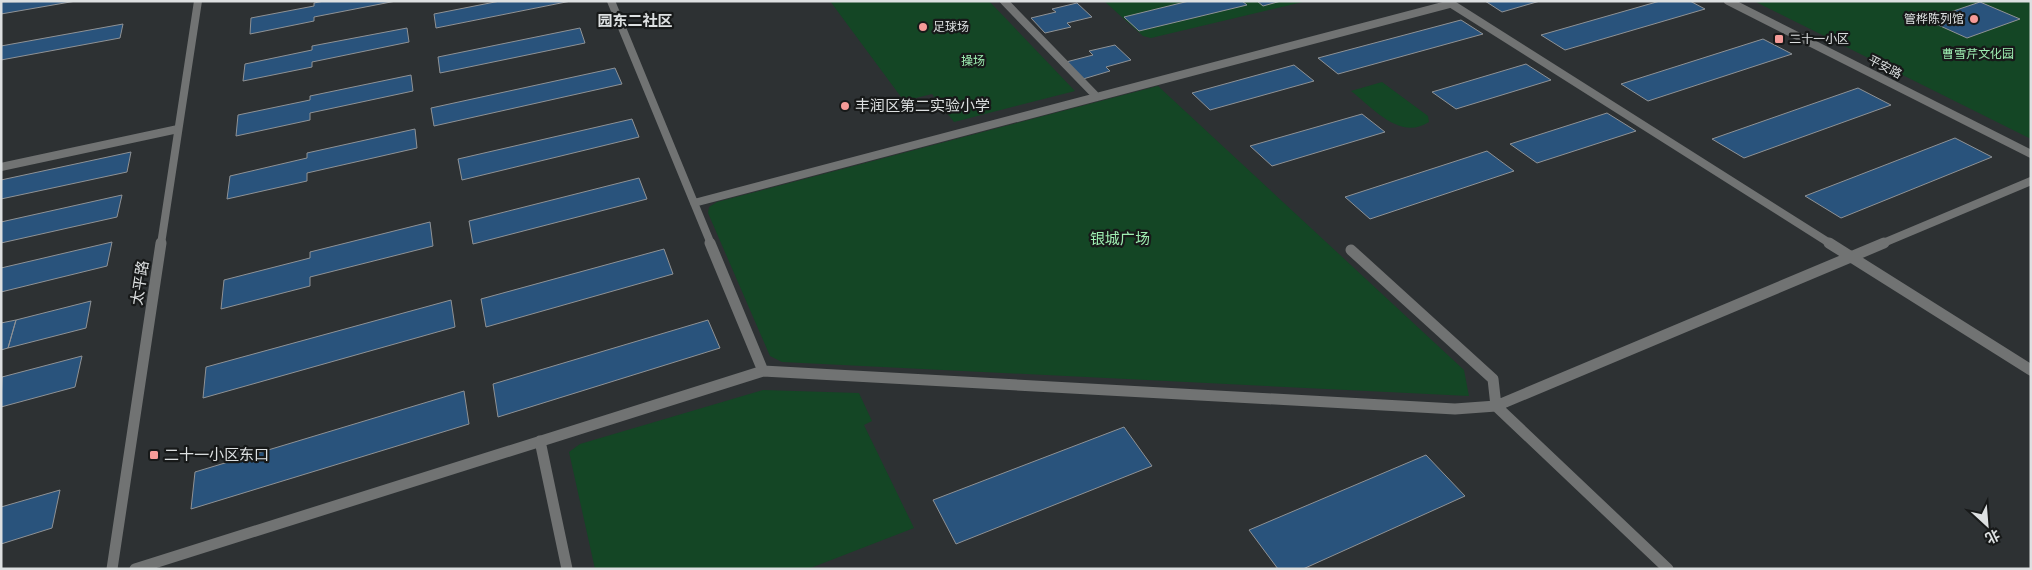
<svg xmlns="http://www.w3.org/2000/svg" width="2032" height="570" font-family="Arial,'Noto Sans SC',sans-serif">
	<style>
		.green { fill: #144625 }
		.building { fill: #29537c; stroke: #8f9295 }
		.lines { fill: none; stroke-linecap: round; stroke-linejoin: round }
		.minor-far1 { stroke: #717373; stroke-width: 8 }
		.minor { stroke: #717373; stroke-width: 11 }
		.tertiary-far1 { stroke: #717373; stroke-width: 8 }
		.tertiary { stroke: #717373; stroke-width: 11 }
		.poi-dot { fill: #f59b98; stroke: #171919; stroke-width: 2 }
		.labels { text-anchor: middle; stroke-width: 4.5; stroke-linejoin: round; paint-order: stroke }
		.far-poi-label { font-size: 12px; fill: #dde0e1; stroke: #171919; text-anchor: start }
		.far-park-label { font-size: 12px; fill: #9eedb1; stroke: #171919 }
		.far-street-label { font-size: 12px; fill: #dde0e1; stroke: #171919 }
		.far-quarter-label { font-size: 15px; font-weight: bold; fill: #dde0e1; stroke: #171919 }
		.poi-label { font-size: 15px; fill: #dde0e1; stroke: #171919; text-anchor: start }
		.park-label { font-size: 15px; fill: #9eedb1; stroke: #171919 }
		.street-label { font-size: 15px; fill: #dde0e1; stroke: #171919 }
	</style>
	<rect width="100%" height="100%" fill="#2d3133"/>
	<path class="green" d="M830,1h159l86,90 -121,31 -22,-28 -28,7z
		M1104,1h203l-156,37 -8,-2z
		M1754,1h277v138z
		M1382,82l46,34 1,6c-29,19 -56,-14 -78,-31z
		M1158,86l306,284 5,26 -687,-34 -12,-6 -62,-143 1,-6 8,-5z
		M763,390l96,3 13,28 -8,4 50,103 -106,41h-213l-26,-117 11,-8z"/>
	<path class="building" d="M76,1l-75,13v-12z
		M324,1h72l-82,16v4l-64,13 1,-16 63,-12v-3z
		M500,1h71l-135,27 -2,-14z
		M1189,1h53l5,4 -108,26 -15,-14z
		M1257,1h24l-18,5z
		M1485,1h55l-38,11z
		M1660,1h30l15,8 -140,41 -24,-15z
		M1980,2l40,17 -53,19 -40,-18z
		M1077,3l15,14 -25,6 4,4 -26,6 -14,-15 25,-6 -4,-3z
		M1461,20l22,14 -145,40 -20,-16z
		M123,24l-3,14 -119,22v-14z
		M407,28l2,14 -97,20v5l-69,14 2,-17 67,-14v-4z
		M580,28l5,15 -145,30 -2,-16z
		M1763,39l29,15 -144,47 -27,-17z
		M1115,45l16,15 -25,7 4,4 -27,8 -17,-17 27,-7 -4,-4z
		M1526,64l25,16 -95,29 -24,-17z
		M1294,65l20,16 -104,29 -18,-17z
		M615,68l7,16 -188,42 -3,-18z
		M411,75l2,16 -103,22v7l-74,16 2,-21 72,-15v-4z
		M1858,88l33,17 -147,53 -32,-19z
		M1607,113l29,18 -99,32 -27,-19z
		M1362,114l23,18 -113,34 -22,-20z
		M632,119l7,18 -177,43 -4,-21z
		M415,129l2,19 -110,25v8l-80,18 3,-23 77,-18v-5z
		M1955,138l37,19 -151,61 -36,-22z
		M1487,151l27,20 -144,48 -25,-22z
		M131,152l-4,20 -126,27v-19z
		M639,178l8,21 -174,45 -4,-23z
		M122,195l-5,22 -116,26v-21z
		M430,222l3,24 -123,31v9l-89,23 3,-29 86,-22v-6z
		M112,242l-5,24 -106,26v-24z
		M664,249l9,25 -187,53 -5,-28z
		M451,300l4,27 -252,71 3,-31z
		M91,301l-5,27 -78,20 8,-28z
		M16,320l-8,28 -7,2v-27z
		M708,320l12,28 -222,69 -5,-33z
		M82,356l-7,31 -74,20 1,-30z
		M464,391l5,33 -278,85 4,-37z
		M1124,427l28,39 -196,78 -23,-44z
		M1426,455l39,41 -162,73h-25l-29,-39z
		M60,490l-8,38 -51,16v-37z"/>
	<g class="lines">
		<path class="minor-far1" d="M611,1l100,243
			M1004,1l93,96
			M1447,1l384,243
			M1,167l177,-38
			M694,203l756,-199
			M1881,244l150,-63"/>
		<path class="minor" d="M710,243l53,128
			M1829,243l202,127
			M1351,250l142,129 3,27 172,163
			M540,441l27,128
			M135,569l628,-198 692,38 41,-3 388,-163"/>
		<path class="tertiary-far1" d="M1728,1l303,153
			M161,244l37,-243"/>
		<path class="tertiary" d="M112,569l49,-326"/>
	</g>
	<g class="poi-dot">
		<circle cx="1974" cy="19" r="5"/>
		<circle cx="923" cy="27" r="5"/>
		<rect x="1774" y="34" width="10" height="10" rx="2.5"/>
		<circle cx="845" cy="106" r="5"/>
		<rect x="149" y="450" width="10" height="10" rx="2.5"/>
	</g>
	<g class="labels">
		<g class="far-poi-label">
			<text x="1964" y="23" text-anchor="end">管桦陈列馆</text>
			<text x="933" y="31">足球场</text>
			<text x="1789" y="43">二十一小区</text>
		</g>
		<g class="far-park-label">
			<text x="1978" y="58">曹雪芹文化园</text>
			<text x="973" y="65">操场</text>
		</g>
		<g class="far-street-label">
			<text transform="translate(1885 67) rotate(27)" y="4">平安路</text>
		</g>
		<g class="far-quarter-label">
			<text x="635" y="26">园东二社区</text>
		</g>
		<g class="poi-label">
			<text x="855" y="111">丰润区第二实验小学</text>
			<text x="164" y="460">二十一小区东口</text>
		</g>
		<g class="park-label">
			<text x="1120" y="244">银城广场</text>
		</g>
		<g class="street-label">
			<text transform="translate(140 283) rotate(-81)" y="5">太平路</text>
		</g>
	</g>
	<rect width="2032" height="570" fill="none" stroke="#dde0e1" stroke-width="5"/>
	<g transform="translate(1987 525) rotate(154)" stroke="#171919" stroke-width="4" paint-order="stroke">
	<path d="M0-4L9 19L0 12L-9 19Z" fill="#dde0e1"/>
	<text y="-8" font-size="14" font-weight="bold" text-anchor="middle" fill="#dde0e1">北</text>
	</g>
</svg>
